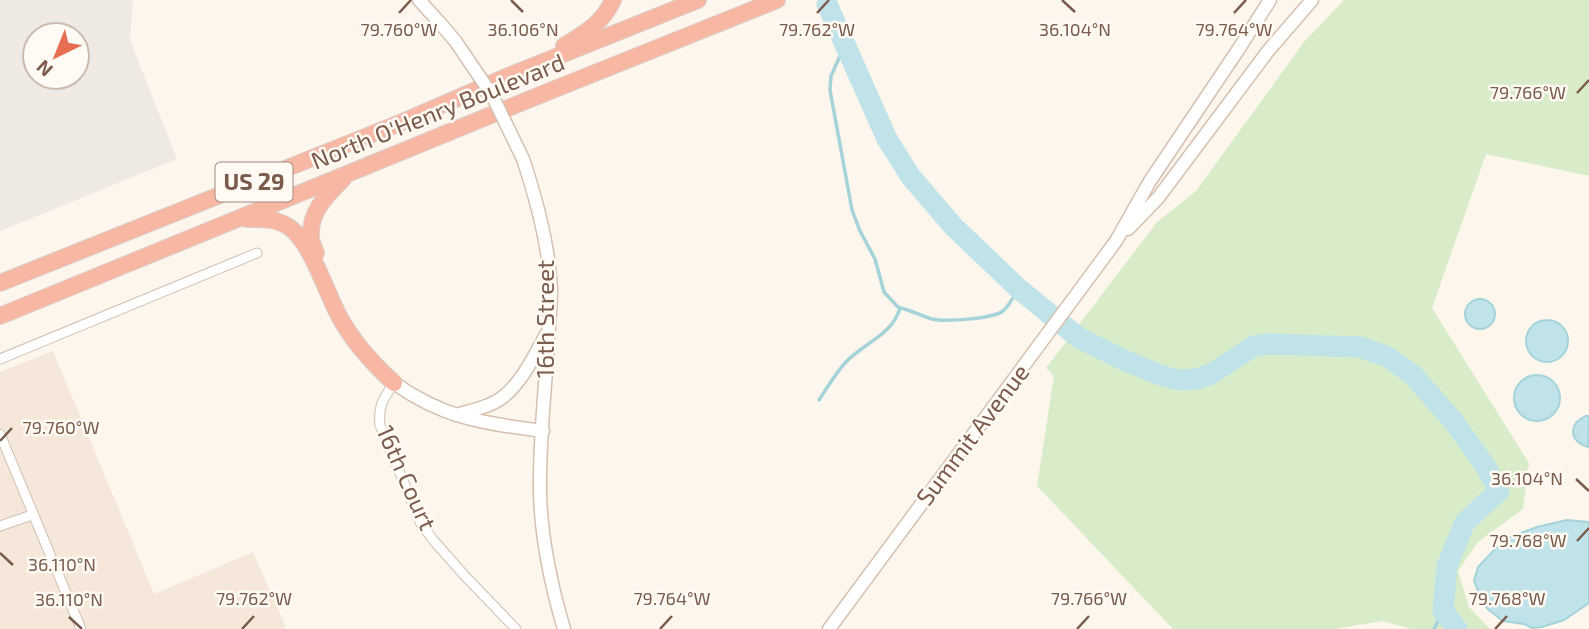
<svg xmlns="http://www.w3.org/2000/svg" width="1589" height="629" font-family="'Exo 2',sans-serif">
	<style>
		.residential { fill: #f5e8da }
		.industrial { fill: #efe9e4; fill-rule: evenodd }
		.green { fill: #d8ecc9 }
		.water { fill: #bfe3e8; stroke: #a5d3da; stroke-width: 2 }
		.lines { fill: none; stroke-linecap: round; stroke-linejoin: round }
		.stream { stroke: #a5d3da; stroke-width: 3.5 }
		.river { stroke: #bfe3e8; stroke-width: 21 }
		.street-casing { stroke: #d1beb0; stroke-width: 11 }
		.secondary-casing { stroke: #d6c0b0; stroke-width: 15 }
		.highway-casing { stroke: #dad1cd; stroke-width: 18 }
		.street { stroke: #fff; stroke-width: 9 }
		.secondary { stroke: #fff; stroke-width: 12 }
		.highway { stroke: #f7b7a3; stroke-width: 16 }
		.secondary-bridge-casing { stroke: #d6c0b0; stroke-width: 15; stroke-linecap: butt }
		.secondary-bridge { stroke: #fff; stroke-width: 12 }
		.ticks { fill: none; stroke: #7a5c4d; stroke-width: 2.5 }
		.labels { text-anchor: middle; stroke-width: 5; stroke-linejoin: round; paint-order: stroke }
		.shield { fill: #fffaf3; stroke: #a28b7f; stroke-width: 2 }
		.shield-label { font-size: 23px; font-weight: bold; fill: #7a5c4d }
		.street-label { font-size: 24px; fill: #7a5c4d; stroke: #fffaf3 }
		.ticks-label { font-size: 18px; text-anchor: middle; fill: #7a5c4d; stroke: #fffaf3; stroke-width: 5; stroke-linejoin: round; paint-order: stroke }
	</style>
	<rect width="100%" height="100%" fill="#fdf6ec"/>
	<path class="residential" d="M53,351l101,243 99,-42 32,73v4h-285v-257z"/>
	<path class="industrial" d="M0,0h133l-3,40 47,119 -177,72zM35,35h42v42h-42z"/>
	<path class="green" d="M1344,0h245v176l-103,-22 -54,154 97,155 -6,46 -45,33 -20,29 11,36 21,22h-79l-29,-8 -47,8h-162l-136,-143 17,-110 -8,-8 111,-146 39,-31 108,-149z"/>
	<path class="water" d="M1465 314a15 15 0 1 1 30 0a15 15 0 1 1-30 0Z
		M1526 341a21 21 0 1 1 42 0a21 21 0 1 1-42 0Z
		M1514 398a23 23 0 1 1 46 0a23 23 0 1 1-46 0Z
		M1586,416h3l-1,31c-19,-6 -20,-23 -2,-31z
		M1567,520l22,2v81l-25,17 -22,7 -10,1 -8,-4 -21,-3 -14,-11 -6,-6 -9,-23 4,-14 18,-19 14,-11 27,-10z"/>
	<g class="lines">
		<path class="stream" d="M845,45l-14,31 -1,14 22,120 8,21 15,28 9,33 13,14 3,2c11,2 21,8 32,11 13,3 60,0 71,-8 6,-5 11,-16 16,-22
			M819,400c8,-12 16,-26 26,-37 18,-20 47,-27 55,-55
			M1434,629l9,-18"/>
		<path class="river" d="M827,4l60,135 24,38 42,49 66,63 60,49 47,23 34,14 18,5 19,-1 14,-5 43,-28 13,-2 93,3 26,9 27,19 41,47 32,45 13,24 -34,31 -18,44 -4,45 14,18"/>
		<g class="street-casing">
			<path id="street" d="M0,359l257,-106
				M394,383c-11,16 -16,23 -14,42l41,99 13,17 31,35 51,53
				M0,434l81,195
				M0,526l32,-11"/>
		</g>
		<g class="secondary-casing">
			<path id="secondary" d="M419,0l20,22 17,20
				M523,159c14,42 26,86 28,130 0,18 -2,36 -3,54 -3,49 -9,100 -8,149 1,47 11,93 24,137
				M1128,229l30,-31 110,-147 44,-51
				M394,383c51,36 89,40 149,48
				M456,415c16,-5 34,-8 47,-18 20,-16 32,-43 44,-64
				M829,629l287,-388 34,-60 88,-131 32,-50"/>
		</g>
		<g class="highway-casing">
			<path id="highway" d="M564,46c21,-13 39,-23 49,-46
				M247,219c14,0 29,-1 42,8 22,15 37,65 50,89 14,26 33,47 55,67
				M316,253c-2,-5 -5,-11 -5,-16 -2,-25 16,-42 32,-58
				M0,283l400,-160 106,-46 192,-77
				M0,316l545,-223 232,-93"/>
		</g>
		<use href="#street" class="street"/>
		<use href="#secondary" class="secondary"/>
		<use href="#highway" class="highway"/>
		<g class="secondary-bridge-casing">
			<path id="secondary-bridge" d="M456,42l36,53 31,64"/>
		</g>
		<use href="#secondary-bridge" class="secondary-bridge"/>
	</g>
	<path class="ticks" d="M511,0l12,12M1062,0l13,12M399,13l12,-13M817,13l12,-13M1234,13l12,-13M1577,93l12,-13M0,441l12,-13M1576,479l13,12M1577,541l12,-13M0,553l13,12M69,617l13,12M242,629l12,-13M660,629l12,-13M1077,629l12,-13M1495,629l12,-13"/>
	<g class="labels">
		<rect class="shield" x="215.5" y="162.5" width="77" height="39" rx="5"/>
		<g class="shield-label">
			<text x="254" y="190">US 29</text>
		</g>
		<g class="street-label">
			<text transform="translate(438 112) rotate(-22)" y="8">North O'Henry Boulevard</text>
			<text transform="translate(546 319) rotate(-90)" y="8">16th Street</text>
			<text transform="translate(973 435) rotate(-53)" y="8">Summit Avenue</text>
			<text transform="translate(406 478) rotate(66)" y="8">16th Court</text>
		</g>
	</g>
	<g class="ticks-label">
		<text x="523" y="36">36.106°N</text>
		<text x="1075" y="36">36.104°N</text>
		<text x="399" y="36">79.760°W</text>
		<text x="817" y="36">79.762°W</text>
		<text x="1234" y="36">79.764°W</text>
		<text x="1528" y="99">79.766°W</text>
		<text x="61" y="434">79.760°W</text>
		<text x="1527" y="485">36.104°N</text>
		<text x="1528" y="547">79.768°W</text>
		<text x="62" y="571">36.110°N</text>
		<text x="254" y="605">79.762°W</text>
		<text x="672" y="605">79.764°W</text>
		<text x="1089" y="605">79.766°W</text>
		<text x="1507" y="605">79.768°W</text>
		<text x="69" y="606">36.110°N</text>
	</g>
	<g transform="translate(56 56) rotate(223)"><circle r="33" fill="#fffaf3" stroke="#cabbb1" stroke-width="2"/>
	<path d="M0-5L12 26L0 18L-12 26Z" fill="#e76f51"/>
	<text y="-10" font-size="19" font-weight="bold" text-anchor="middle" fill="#7a5c4d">N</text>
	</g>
</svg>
